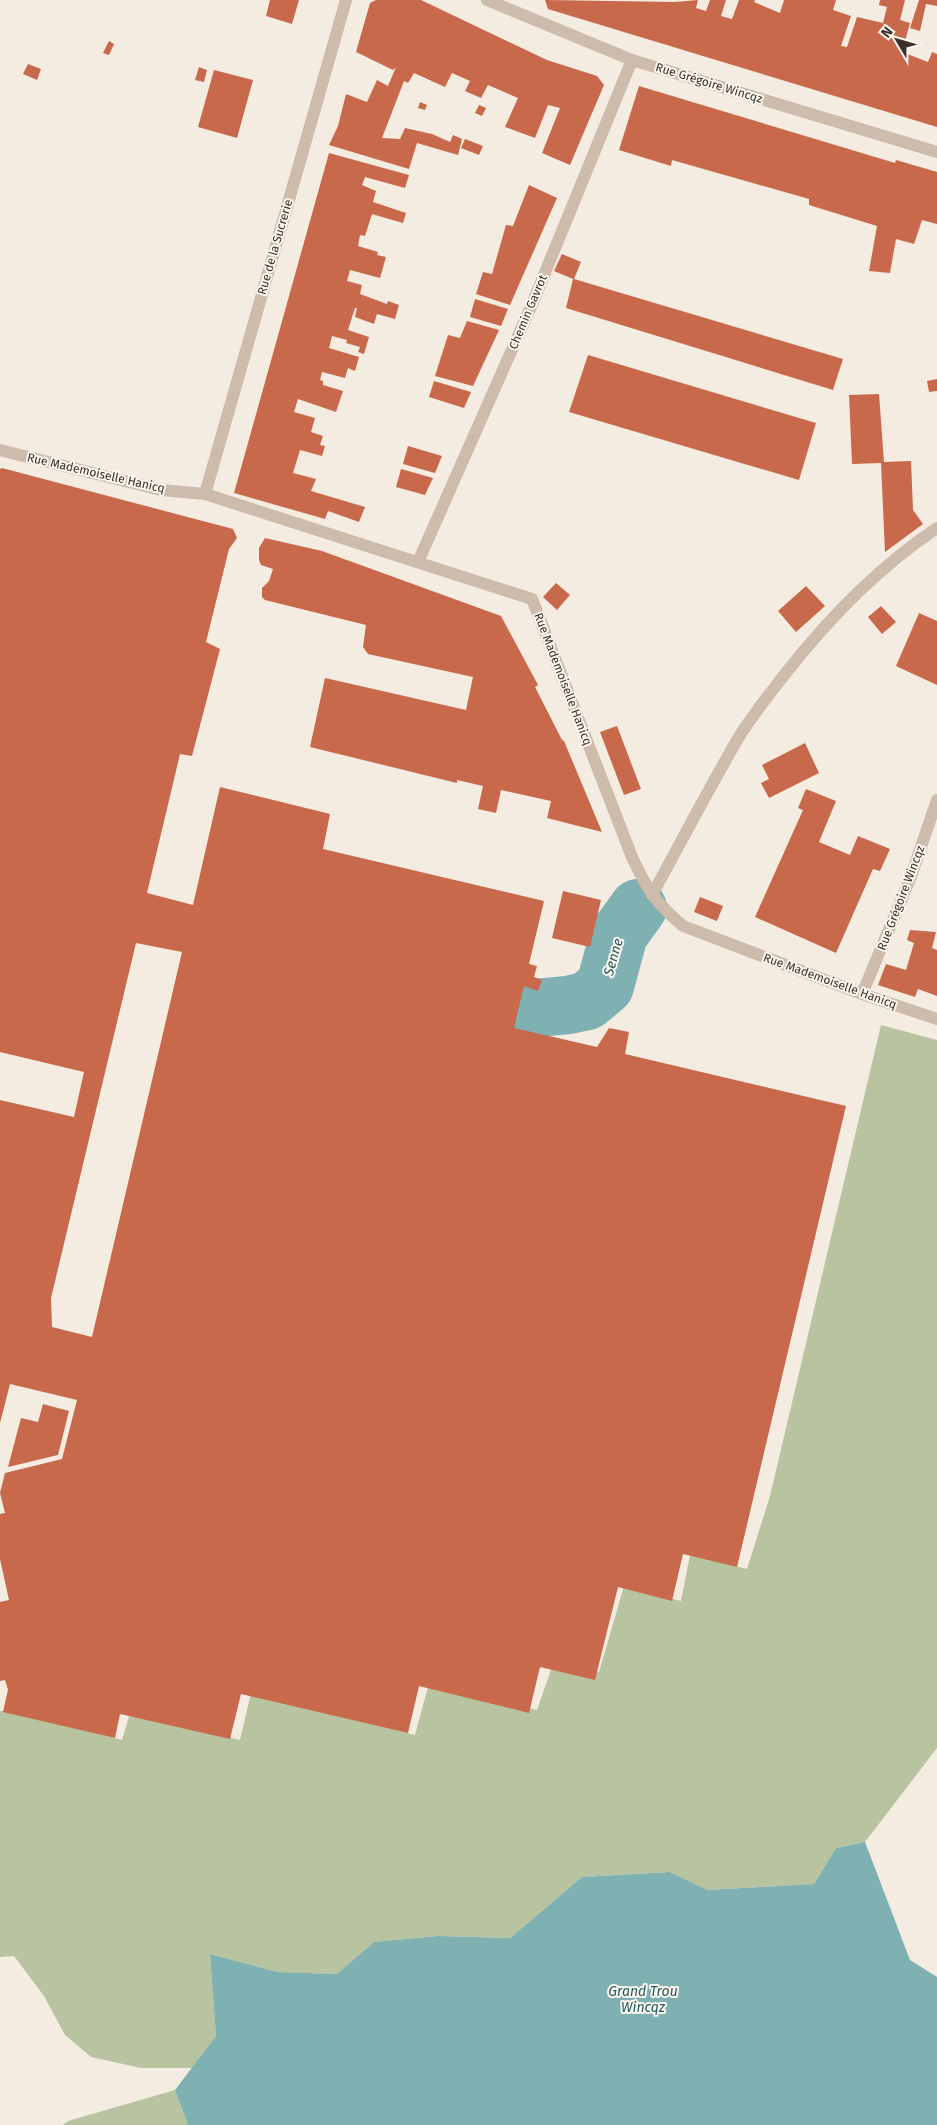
<svg xmlns="http://www.w3.org/2000/svg" width="937" height="2125" font-family="'Fira Sans',sans-serif">
	<style>
		.green { fill: #b8c4a0 }
		.water { fill: #7fb0b2 }
		.lines { fill: none; stroke-linecap: round; stroke-linejoin: round }
		.river { stroke: #7fb0b2; stroke-width: 58 }
		.building { fill: #c8694b; fill-rule: evenodd }
		.minor { stroke: #cdbbac; stroke-width: 12 }
		.labels { text-anchor: middle; stroke-width: 4; stroke-linejoin: round; paint-order: stroke }
		.street-label { font-size: 12px; fill: #3b302b; stroke: #fbf5ee }
		.water-label { font-size: 14px; font-style: italic; fill: #1f5a5e; stroke: #fbf5ee }
	</style>
	<rect width="100%" height="100%" fill="#f4ebe1"/>
	<path class="green" d="M881,1025l56,15v708l-72,94 -29,6 -22,36 -108,6 -36,-18 -88,5 -72,61 -72,-2 -64,6 -37,32 -59,-2 -68,-18 6,82 -24,32h-51l-50,-11 -26,-22 -21,-39 -30,-40 -14,1v-246h11l111,29 8,-27 110,27 11,-47 164,42 14,-52 108,27 16,-46 46,8 25,-86 57,15 9,-46 57,14 23,-73z
		M175,2090l13,35h-125l5,-4z"/>
	<path class="water" d="M865,1842l45,118 27,17v148h-749l-13,-35 41,-54 -6,-82 68,18 59,2 37,-32 64,-6 72,2 72,-61 88,-5 37,18 107,-6 22,-36z"/>
	<g class="lines">
		<path class="river" d="M525,1009l43,-4 19,-4 18,-15 14,-52 19,-26"/>
	</g>
	<path class="building" d="M270,0h29l-7,24 -26,-8z
		M376,0h45l126,60 50,16 7,9 -34,80 -28,-12 18,-45 -12,-3 -13,33 -30,-11 13,-29 -30,-13 -7,13 -16,-7 5,-10 -18,-8 -7,14 -31,-14 -6,10 -4,-2 -22,57 18,1 5,-11 27,6 18,8 3,-7 9,4 -4,16 -41,-12 -8,26 -80,-24 9,-19 8,-32 21,8 10,-22 11,6 8,-19 -3,3 -37,-18 14,-49z
		M545,0l130,2 23,-2 -2,8 10,3 4,-11h16l-5,16 11,3 7,-19h16l-1,2 26,11 4,-13h52l-3,10 18,6 -10,30 6,1 10,-30 26,6 4,-16 -8,-2 1,-5h25l-5,20 10,3 -8,29 26,10 4,-10 5,2v73l-389,-118z
		M919,0h18v6l-11,-2 -6,27 -10,-3z
		M109,41l5,3 -5,11 -6,-2z
		M28,64l13,5 -4,11 -14,-6z
		M199,67l8,3 -3,12 -9,-2z
		M214,70l39,10 -16,58 -39,-11z
		M639,86l256,77 1,-3 41,12v52l-15,-4 -8,24 -18,-5 -6,34 -21,-2 8,-45 -68,-21v-6l-137,-39 -1,6 -52,-16z
		M420,102l7,3 -2,5 -7,-2z
		M479,105l7,3 -4,8 -7,-3z
		M465,139l18,7 -4,9 -18,-7z
		M329,153l80,22 -4,13 -40,-11 -3,8 14,6 -3,11 33,11 -3,10 -31,-9 -7,22 -5,-1 -2,11 20,6 -1,3 9,2 -6,21 -30,-8 -3,11 15,4 -2,9 27,10 1,-3 11,4 -4,14 -18,-5 -3,10 -19,-7 2,-9h-2l-7,22 21,7 -5,17 -6,-2 2,-5 -14,-4 1,-3 -15,-4 -3,12 30,9 -4,14 -7,-3 -3,10 -23,-6 -2,8 3,1v4l20,6 -7,21 -38,-13 -4,13 21,6 -4,14 12,4 -3,9 5,1 -3,10 -22,-6 -7,23 23,6 -5,12 54,16 -6,15 -31,-11 -3,8 -91,-26z
		M529,185l28,13 -47,107 -34,-11 7,-22 9,2 14,-49 7,1z
		M562,254l19,8 -7,17 269,80 -10,31 -267,-82 7,-29 -19,-8z
		M475,299l33,10 -7,17 -31,-9z
		M467,321l32,9 -26,56 -38,-10 13,-41 12,3z
		M588,355l228,68 -17,57 -230,-68z
		M937,379v12l-8,1 -2,-11z
		M434,381l37,11 -7,16 -35,-11z
		M879,394l5,68 27,-1 2,49 10,14 -38,28 -4,-89 -29,1 -3,-69z
		M408,446l34,10 -7,17 -32,-9z
		M2,468l231,61 4,9 -8,11 -23,93 14,7 -28,107 -12,-2 -33,139 46,12 27,-118 110,27 -7,35 221,52 -15,63 8,2 -3,11 8,3 -4,11 -14,-5 -10,42 83,19 12,-19 20,4 -4,22 221,52 -109,461 -54,-13 -11,47 -54,-14 -23,93 -55,-13 -11,46 -110,-27 -11,47 -167,-39 -11,45 -110,-25 -5,24 -112,-26 5,-22 -3,-10 -5,1v-79l9,-2 -9,-41v-45l5,-1 -5,-20 5,-20 57,-14 15,-59 -67,-16 -10,39v-323l74,17 10,-45 -84,-20v-583zM136,943l46,9 -90,385 -40,-10 -1,-29z
		M401,469l32,9 -8,17 -29,-8z
		M265,538l57,13 179,65 37,69 -3,2 27,53 2,1 38,91 -55,-14 4,-17 -50,-11 -5,23 -18,-4 5,-23 -26,-6v3l-147,-36 15,-69 141,32 7,-33 -105,-23 -5,-7 3,-22 -101,-25 -3,-3v-9l7,-7 4,-12 -12,-4 -2,-5v-12z
		M556,583l14,12 -13,15 -14,-13z
		M806,586l19,20 -29,26 -18,-21z
		M881,606l15,16 -14,12 -14,-17z
		M919,613l18,8v64l-41,-19z
		M617,726l24,63 -17,6 -24,-63z
		M805,743l14,30 -50,25 -8,-15 8,-4 -7,-14z
		M806,789l30,12 -17,41 31,13 8,-19 32,13 -10,22 -7,-2 -37,84 -81,-36 48,-107 -5,-2z
		M563,891l38,9 -11,47 -38,-9z
		M700,897l23,9 -6,15 -23,-9z
		M910,930l26,2 -4,16 5,2v46l-19,-7 -3,8 -37,-12 8,-21 20,6 8,-27 -7,-3z
		M43,1404l26,7 -11,44 -50,12 13,-49 17,4z"/>
	<g class="lines">
		<path class="minor" d="M487,0l145,60 305,92
			M0,450l161,40 44,4 327,105 100,258c16,34 23,45 51,69l179,68 75,25
			M205,494l141,-494
			M418,562l115,-260 99,-242
			M652,895c28,-51 55,-103 84,-153 14,-24 32,-46 49,-68 44,-56 92,-106 152,-146
			M862,994l48,-115 27,-79"/>
	</g>
	<g class="labels">
		<g class="street-label">
			<text transform="translate(709 83) rotate(17)" y="4">Rue Grégoire Wincqz</text>
			<text transform="translate(275 247) rotate(-74)" y="4">Rue de la Sucrerie</text>
			<text transform="translate(528 312) rotate(-67)" y="4">Chemin Gavrot</text>
			<text transform="translate(96 473) rotate(13)" y="4">Rue Mademoiselle Hanicq</text>
			<text transform="translate(563 679) rotate(69)" y="4">Rue Mademoiselle Hanicq</text>
			<text transform="translate(901 898) rotate(-69)" y="4">Rue Grégoire Wincqz</text>
			<text transform="translate(830 981) rotate(20)" y="4">Rue Mademoiselle Hanicq</text>
		</g>
		<g class="water-label">
			<text transform="translate(613 957) rotate(-74)" y="5">Senne</text>
			<text x="643" y="1996">Grand Trou<tspan x="643" dy="16">Wincqz</tspan></text>
		</g>
	</g>
	<g transform="translate(897 40) rotate(308)" stroke="#fbf5ee" stroke-width="4" paint-order="stroke">
	<path d="M0-4L9 19L0 12L-9 19Z" fill="#3b302b"/>
	<text y="-8" font-size="14" font-weight="bold" text-anchor="middle" fill="#3b302b">N</text>
	</g>
</svg>
